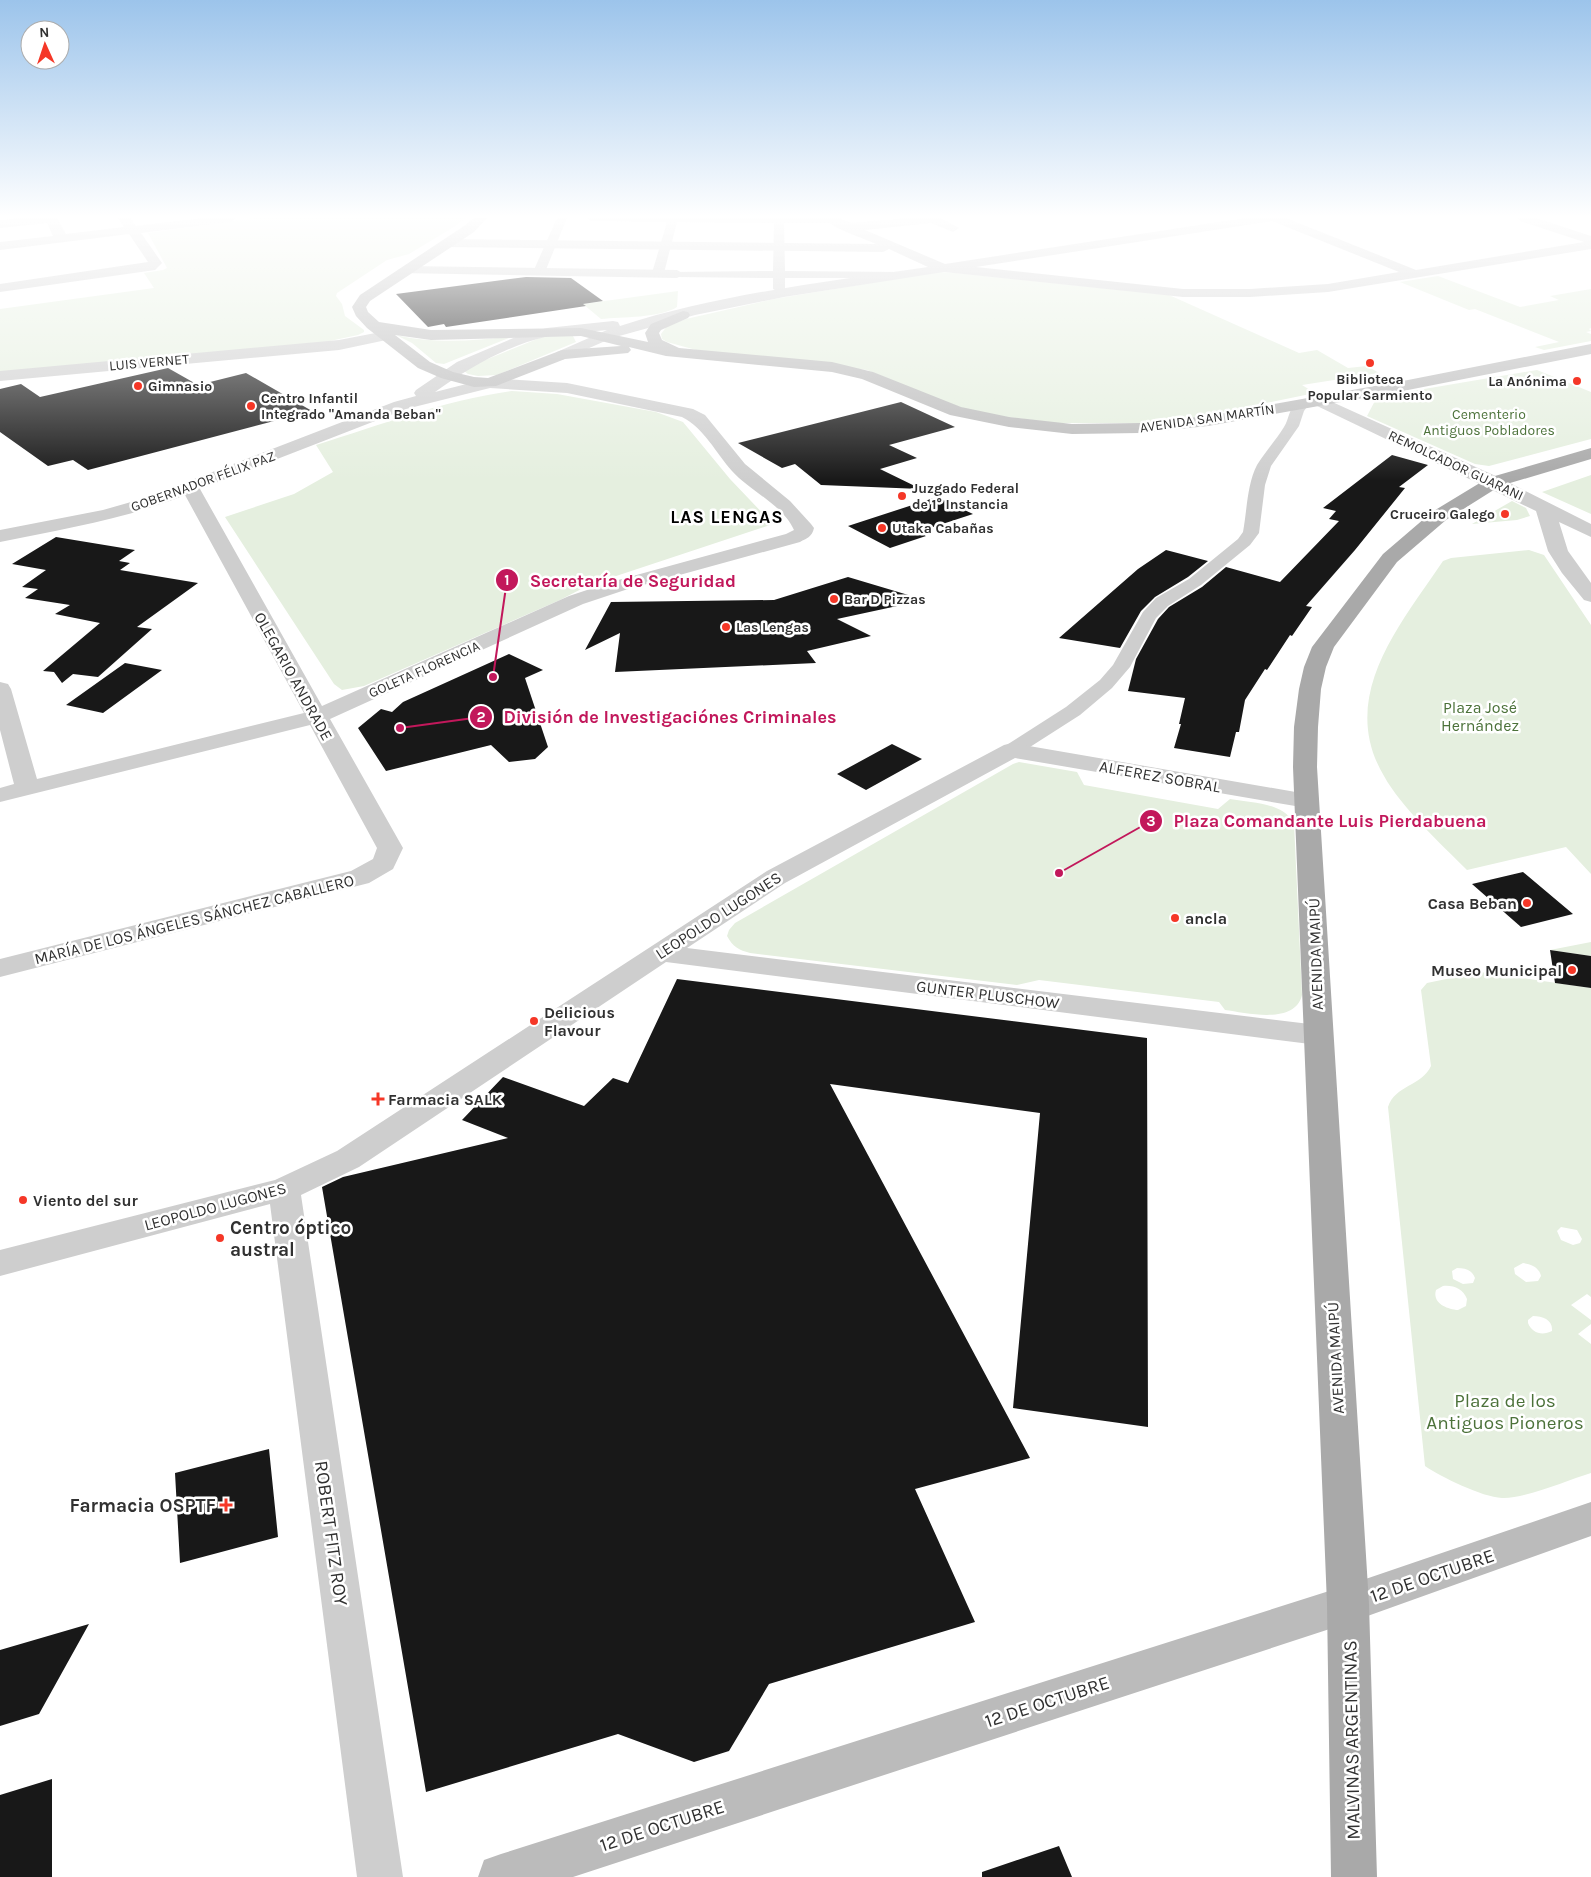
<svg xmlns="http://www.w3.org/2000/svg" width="1591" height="1877" font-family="Karla,sans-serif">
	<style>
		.green { fill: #e5efdf; fill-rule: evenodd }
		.building { fill: #181818 }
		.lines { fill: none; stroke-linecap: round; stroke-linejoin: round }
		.pedestrian { fill: #cecece; fill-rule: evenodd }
		.minor { fill: #cecece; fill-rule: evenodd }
		.secondary { fill: #bbb; fill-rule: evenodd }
		.primary { fill: #a9a9a9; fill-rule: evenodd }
		.poi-dot { fill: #f53727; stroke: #fff; stroke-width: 2 }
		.labels { text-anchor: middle; stroke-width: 5; stroke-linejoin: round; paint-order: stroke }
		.far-street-label { font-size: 14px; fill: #313131; stroke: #fff }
		.far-poi-label { font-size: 14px; font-weight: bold; fill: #313131; stroke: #fff; text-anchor: start }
		.far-park-label { font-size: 14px; fill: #4c723a; stroke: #fff }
		.street-label { font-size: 16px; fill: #313131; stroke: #fff }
		.park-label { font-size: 16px; fill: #4c723a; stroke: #fff }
		.poi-label { font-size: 16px; font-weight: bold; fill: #313131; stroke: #fff; text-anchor: start }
		.far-district-label { font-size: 18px; font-weight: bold; letter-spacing: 1px; fill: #000; stroke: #fff }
		.near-poi-label { font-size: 19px; font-weight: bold; fill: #313131; stroke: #fff; text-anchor: start }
		.near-park-label { font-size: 19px; fill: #4c723a; stroke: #fff }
		.near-street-label { font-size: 19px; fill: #313131; stroke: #fff }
		.leader { fill: none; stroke: #c2185b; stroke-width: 2 }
		.callout-dot { fill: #c2185b; stroke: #fff; stroke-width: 2 }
		.mark-label { font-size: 15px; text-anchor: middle; font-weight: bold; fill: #fff }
		.callout-label { font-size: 18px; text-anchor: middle; font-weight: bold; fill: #c2185b; stroke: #fff; stroke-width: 5; stroke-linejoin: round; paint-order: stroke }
	</style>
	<rect width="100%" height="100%" fill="#fff"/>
	<path class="green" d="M254,218h211l-8,7 -48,29 -22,6 -50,33 -1,3 6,8 3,12 19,14v2l-6,3 -33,7 -325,30v-63l154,-21 -10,-15 19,-3 4,-2 -19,-35z
		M937,272l19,1 213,22 130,58 18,-3 31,18 19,-2 12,7 -77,12 13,8 -123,25 -42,5h-93l-50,-6 -37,-7 -26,-8 -77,-32 -171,-20 -29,-8 -5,-3 -1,-5 6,-8 19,-7 88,-20z
		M1438,276l82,31 39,-7 -9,-4 41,-7v39l-2,1 2,2 -5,1 5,2v7l-47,9 -9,-3 24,-5 -84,-33 -6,1 -69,-28z
		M678,291l-1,16c-17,11 -56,10 -76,12l-18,-15z
		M396,335c38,9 80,6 118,1l-70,28 -8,-1 -24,-20z
		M565,335l8,1 3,6 -79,33 -19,1 -10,-2 -4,-3 4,-4 74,-30z
		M1537,370l54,22v47l-102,27 -14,-2 -108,-48 10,-19z
		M512,391l45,3 99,18 27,10 47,57 40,42v4l-181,60 -29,15 -196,86 -22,4 -8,-6 -109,-167 69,-23 39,-22 -17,-27c65,-20 129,-45 196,-54z
		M1591,475v39l-49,-22z
		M1512,501l14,7 4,8 -13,4 -45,4z
		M1529,550l15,5 47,70v249l-25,-27 -99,23c-26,-26 -66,-63 -83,-94 -47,-79 16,-151 59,-215l8,-3z
		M1019,762l58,10 7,13 134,24 12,-10c22,4 52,3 64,24l8,172c-7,30 -55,18 -77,15l-6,-8 -180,-22 -22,5 -267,-32c-11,-3 -17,-6 -23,-17l2,-6 6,-7 278,-159z
		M1591,942v14l-41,-6z
		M1480,972l111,16v309l-4,-3 -16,11 20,15v4l-13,10 13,10v129c-23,7 -66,26 -89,25 -20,-1 -61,-21 -77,-32l-37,-359c7,-22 34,-21 43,-41l-10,-76 6,-7zM1561,1227l16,3 5,9 -2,4 -7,2 -12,-5 -4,-9zM1523,1263c8,1 16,4 18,13l-3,5 -12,1 -11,-8 -1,-6zM1457,1268c8,0 15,2 18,10l-2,5 -10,1 -10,-5 -1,-8zM1443,1286c11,-1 20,3 24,13l-1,7 -8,4c-11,-1 -26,-7 -22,-20zM1533,1316c10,0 20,4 19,15 -10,5 -20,2 -24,-8v-3z"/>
	<path class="building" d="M526,277l45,1 32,23 -20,3 3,2 -140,21 -2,-3 -16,3 -32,-33z
		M168,368l30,17 48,-12 66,38 -224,59 -15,-10 -25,6 -48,-34v-43l21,-5 19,13z
		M901,402l54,25 -66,18 28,13 -37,11 41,20 -100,-4 -26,-21 -13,4 -44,-25z
		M1392,455l36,10 -29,22 6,1 -50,62 -49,56 6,1 -20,29 -2,-1 -23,35 -2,-1 -20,31 -6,32h-3l-6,25 -56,-9 7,-24h-2l6,-26 -57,-7 8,-32 22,-40 11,-12 33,-20 24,-20 54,15 59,-61 -10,-2 7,-8 -13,-3z
		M937,497l36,17 -55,18 8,4 -36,12 -42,-22z
		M56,537l79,13 -16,11 11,2 -10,7 78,13 -61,44 15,2 -54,48 -25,-3 -11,9 -8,-11 -11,-1 57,-48 -45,-9 15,-9 -45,-7 13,-9 -16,-2 24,-17 -34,-6z
		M1166,550l42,11 -20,16 -33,20 -14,14 -21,37 -61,-10 79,-69z
		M848,577l77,23 -88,19 34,17 -64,15 9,12 -201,9 5,-39 -35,17 26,-48 163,-2z
		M509,654l34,16 -18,8 23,69 -13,12 -26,3 -18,-17 -105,26 -28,-43 23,-19 11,3 11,-10z
		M125,663l37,7 -59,43 -37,-8z
		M892,744l30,15 -56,31 -29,-16z
		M1523,872l50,42 -52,13 -49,-43z
		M1550,950l41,6v32l-36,-5z
		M677,979l470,59 1,389 -135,-19 27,-295 -210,-29 200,374 -115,31 60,133 -206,62 -40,67 -35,11 -76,-28 -192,58 -104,-605 21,-10 165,-39 -46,-18 41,-43 81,29 29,-28 15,5z
		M269,1449l9,88 -98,26 -5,-90z
		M89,1624l-50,90 -39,12v-76z
		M52,1779v98h-52v-82z
		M1059,1846l13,31h-90v-5z"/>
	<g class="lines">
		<path class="pedestrian" d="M557,218h10l-22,54 -2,2h-8l-2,-2z
			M586,218h251l2,2 -5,3h-50l1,48 115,1 6,3 -6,3h-115v11l-6,3 -6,-3v-11l-96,-1 -6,-3 2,-2 100,-1 1,-48 -97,-1 -13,51 -6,3 -6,-3 15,-51 -76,-1z
			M1302,400l7,4 -5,7 -5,15 -28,40 -6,19 -6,48 -9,12 -49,40 -33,21 -12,12 -26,49 -18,21 -32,27 -61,39 -7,2 -7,-2 -3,-4 3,-4 61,-39 34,-27 13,-15 30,-53 13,-14 33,-19 49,-40 5,-7c4,-21 4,-48 14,-67 8,-13 19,-25 27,-38 6,-9 5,-24 18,-27z"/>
		<path class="minor" d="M21,218h36l9,16 58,-7 -6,-9h12l6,8 66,-8h35l-6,4 -90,11 21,30 -7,7 -155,22v-8l148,-22 -19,-28 -129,16v-8l53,-6 -6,-13 -47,5v-8z
			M824,218h15l12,5 56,-5h34l18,10 -6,4 -22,-9 -66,7 80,34 300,-46h41l130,52 168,-28 -64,-21 -2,-3h18l55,18v13l-263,43 -78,5h-67l-239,-25 -160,25 -89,18 -83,23 -50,22 -5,-2 -3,-3 3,-3 50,-22c-20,2 -42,2 -62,7 -39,9 -78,32 -110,55l55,-14 77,5 126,26 12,6 40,49 45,37 21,23 3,4c-2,9 -7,10 -14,14l-175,48 -42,14 -253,115 73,129 -10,21 -24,14 -369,94v-18l351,-88 22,-12 4,-11 -67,-123 -310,77v-14l14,-4 -14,-54v-48l8,2 3,5 26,90 267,-66 -119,-218c-59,24 -122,34 -185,47v-12l103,-20 42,-12 249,-96 22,-6 -2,-3 2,-3 41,-28 66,-28 24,-6 66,-7 5,1 2,4c99,-32 205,-44 308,-59l-39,-18 -6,3 -436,-5 -7,-4 7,-4 429,5c-13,-6 -45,-16 -52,-26zM1272,221l127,51 -71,12 -78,5h-67l-207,-22zM490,388l77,5 115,24c22,11 34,36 50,54 18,20 51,34 62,59l-8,4 -175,48 -42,14 -247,110 -122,-217 206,-80z
			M405,266l272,4 7,4 -7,4 -277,-5 -2,-3z
			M386,331l5,2 3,3 -3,3 -52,11 -339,31v-10l339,-31z
			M1319,396l181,82 91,46v13l-32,-15 9,29 23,32v19l-7,-2 -22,-27 -14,-22 -12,-40 -223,-107 -2,-3 2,-3z
			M1012,743l295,51 9,2 3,5 -3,5 -9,2 -292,-50 -230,125 -98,65 631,77 10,3 5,7 -5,7 -10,3 -652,-83 -307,205 -58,28 102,682h-46l-87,-673 -270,72v-26l275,-70 62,-29 430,-280 237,-126z"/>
		<path class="secondary" d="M474,218h13l-13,14 -104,69 -4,6 2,5 11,10 52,8 150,-2 67,14 -3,-9 6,-9 32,-13 5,1 2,3 -2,3 -27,12 -2,3 3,7 17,8 153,14 41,10 88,35 48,10 63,7 68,-1 68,-7 200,-36 183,-36v10l-183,36 -200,36 -68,7 -68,1 -63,-7 -59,-12 -88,-36 -30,-7 -166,-16 -37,-9 2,3 -3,3 -63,6 -69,27 -22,1 -33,-9 -23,-10 -51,-40 -11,-12 -4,-9 8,-12 104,-69zM395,335l36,5 150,-4 40,10 -59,4 -74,28 -14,-1 -21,-5 -23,-10z
			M1591,1502v34l-243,87 -775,254h-95l6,-17 17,-6 847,-269z"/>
		<path class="primary" d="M1591,448v11l-91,27 -54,34 -49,42 -63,85 -8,20 -5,22 -3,38 -1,40 52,837 8,273h-46l-4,-273 -34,-837 1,-40 5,-38 5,-22 8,-20 71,-93 49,-42 56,-34z"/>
	</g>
	<linearGradient id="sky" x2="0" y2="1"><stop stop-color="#9cc4eb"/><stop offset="0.45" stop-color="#fff"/><stop offset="1" stop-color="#fff" stop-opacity="0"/></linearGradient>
	<rect width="1591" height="481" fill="url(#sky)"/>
	<g class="poi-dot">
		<circle cx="1370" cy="363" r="5"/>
		<circle cx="1577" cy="381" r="5"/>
		<circle cx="138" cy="386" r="5"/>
		<circle cx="251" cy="406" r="5"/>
		<circle cx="902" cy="496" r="5"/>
		<circle cx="1505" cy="514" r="5"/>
		<circle cx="882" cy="528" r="5"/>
		<circle cx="834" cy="599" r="5"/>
		<circle cx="726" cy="627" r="5"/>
		<circle cx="1527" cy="903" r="5"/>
		<circle cx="1175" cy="918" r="5"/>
		<circle cx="1572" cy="970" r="5"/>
		<circle cx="534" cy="1021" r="5"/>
		<path d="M375.5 1091.5h5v5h5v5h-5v5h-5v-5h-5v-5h5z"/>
		<circle cx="23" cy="1200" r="5"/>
		<circle cx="220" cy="1238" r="5"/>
		<path d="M223.5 1497.5h5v5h5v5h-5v5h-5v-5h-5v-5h5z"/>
	</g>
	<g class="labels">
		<g class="far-street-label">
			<text transform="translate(149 362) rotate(-5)" y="5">LUIS VERNET</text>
			<text transform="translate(1207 418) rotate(-8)" y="5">AVENIDA SAN MARTÍN</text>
			<text transform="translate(1456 465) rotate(25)" y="5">REMOLCADOR GUARANI</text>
			<text transform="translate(203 481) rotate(-20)" y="5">GOBERNADOR FÉLIX PAZ</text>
			<text transform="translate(424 669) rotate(-24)" y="5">GOLETA FLORENCIA</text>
		</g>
		<g class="far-poi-label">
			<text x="1370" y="384" text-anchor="middle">Biblioteca<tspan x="1370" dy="16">Popular Sarmiento</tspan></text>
			<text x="1567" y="386" text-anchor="end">La Anónima</text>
			<text x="148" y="391">Gimnasio</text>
			<text x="261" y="403">Centro Infantil<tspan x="261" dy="16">Integrado "Amanda Beban"</tspan></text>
			<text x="912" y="493">Juzgado Federal<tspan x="912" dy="16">de 1° Instancia</tspan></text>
			<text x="1495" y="519" text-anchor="end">Cruceiro Galego</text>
			<text x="892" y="533">Utaka Cabañas</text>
			<text x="844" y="604">Bar D Pizzas</text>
			<text x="736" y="632">Las Lengas</text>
		</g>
		<g class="far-park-label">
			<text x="1489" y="419">Cementerio<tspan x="1489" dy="16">Antiguos Pobladores</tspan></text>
		</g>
		<g class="street-label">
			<text transform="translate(294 676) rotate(61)" y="6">OLEGARIO ANDRADE</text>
			<text transform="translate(1160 776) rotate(10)" y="6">ALFEREZ SOBRAL</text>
			<text transform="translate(718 915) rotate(-33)" y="6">LEOPOLDO LUGONES</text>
			<text transform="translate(194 919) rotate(-14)" y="6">MARÍA DE LOS ÁNGELES SÁNCHEZ CABALLERO</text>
			<text transform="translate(1315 954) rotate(-92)" y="6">AVENIDA MAIPÚ</text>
			<text transform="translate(988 994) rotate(7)" y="6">GUNTER PLUSCHOW</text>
			<text transform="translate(215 1206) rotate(-15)" y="6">LEOPOLDO LUGONES</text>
			<text transform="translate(1335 1358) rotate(-93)" y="6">AVENIDA MAIPÚ</text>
		</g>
		<g class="park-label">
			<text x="1480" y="713">Plaza José<tspan x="1480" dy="18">Hernández</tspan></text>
		</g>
		<g class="poi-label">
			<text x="1517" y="909" text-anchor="end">Casa Beban</text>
			<text x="1185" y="924">ancla</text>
			<text x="1562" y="976" text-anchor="end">Museo Municipal</text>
			<text x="544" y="1018">Delicious<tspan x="544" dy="18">Flavour</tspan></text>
			<text x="388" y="1105">Farmacia SALK</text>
			<text x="33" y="1206">Viento del sur</text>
		</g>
		<g class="far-district-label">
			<text x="727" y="523">LAS LENGAS</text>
		</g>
		<g class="near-poi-label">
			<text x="230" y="1234">Centro óptico<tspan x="230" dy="22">austral</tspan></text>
			<text x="216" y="1512" text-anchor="end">Farmacia OSPTF</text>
		</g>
		<g class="near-park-label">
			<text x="1505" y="1407">Plaza de los<tspan x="1505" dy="22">Antiguos Pioneros</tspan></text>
		</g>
		<g class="near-street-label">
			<text transform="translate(332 1533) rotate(82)" y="7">ROBERT FITZ ROY</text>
			<text transform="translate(1432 1575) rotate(-19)" y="7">12 DE OCTUBRE</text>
			<text transform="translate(1047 1701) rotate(-18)" y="7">12 DE OCTUBRE</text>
			<text transform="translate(1351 1740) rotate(-91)" y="7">MALVINAS ARGENTINAS</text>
			<text transform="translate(662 1825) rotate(-18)" y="7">12 DE OCTUBRE</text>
		</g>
	</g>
	<path class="leader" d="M493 677L507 580M400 728L481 717M1059 873L1151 821"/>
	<g class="callout-dot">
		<circle cx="493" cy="677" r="5"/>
		<circle cx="400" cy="728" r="5"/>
		<circle cx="1059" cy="873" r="5"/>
		<circle cx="507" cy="580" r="12"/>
		<circle cx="481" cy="717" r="12"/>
		<circle cx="1151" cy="821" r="12"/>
	</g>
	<g class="mark-label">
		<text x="507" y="585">1</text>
		<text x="481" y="722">2</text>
		<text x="1151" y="826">3</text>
	</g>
	<g class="callout-label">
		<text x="633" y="587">Secretaría de Seguridad</text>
		<text x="670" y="723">División de Investigaciónes Criminales</text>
		<text x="1330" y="827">Plaza Comandante Luis Pierdabuena</text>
	</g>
	<g transform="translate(45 45) rotate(357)"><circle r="24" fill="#ffffff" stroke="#adadad"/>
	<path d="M0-4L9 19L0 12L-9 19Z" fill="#f53727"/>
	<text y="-8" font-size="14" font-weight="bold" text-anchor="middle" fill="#313131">N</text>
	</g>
</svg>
